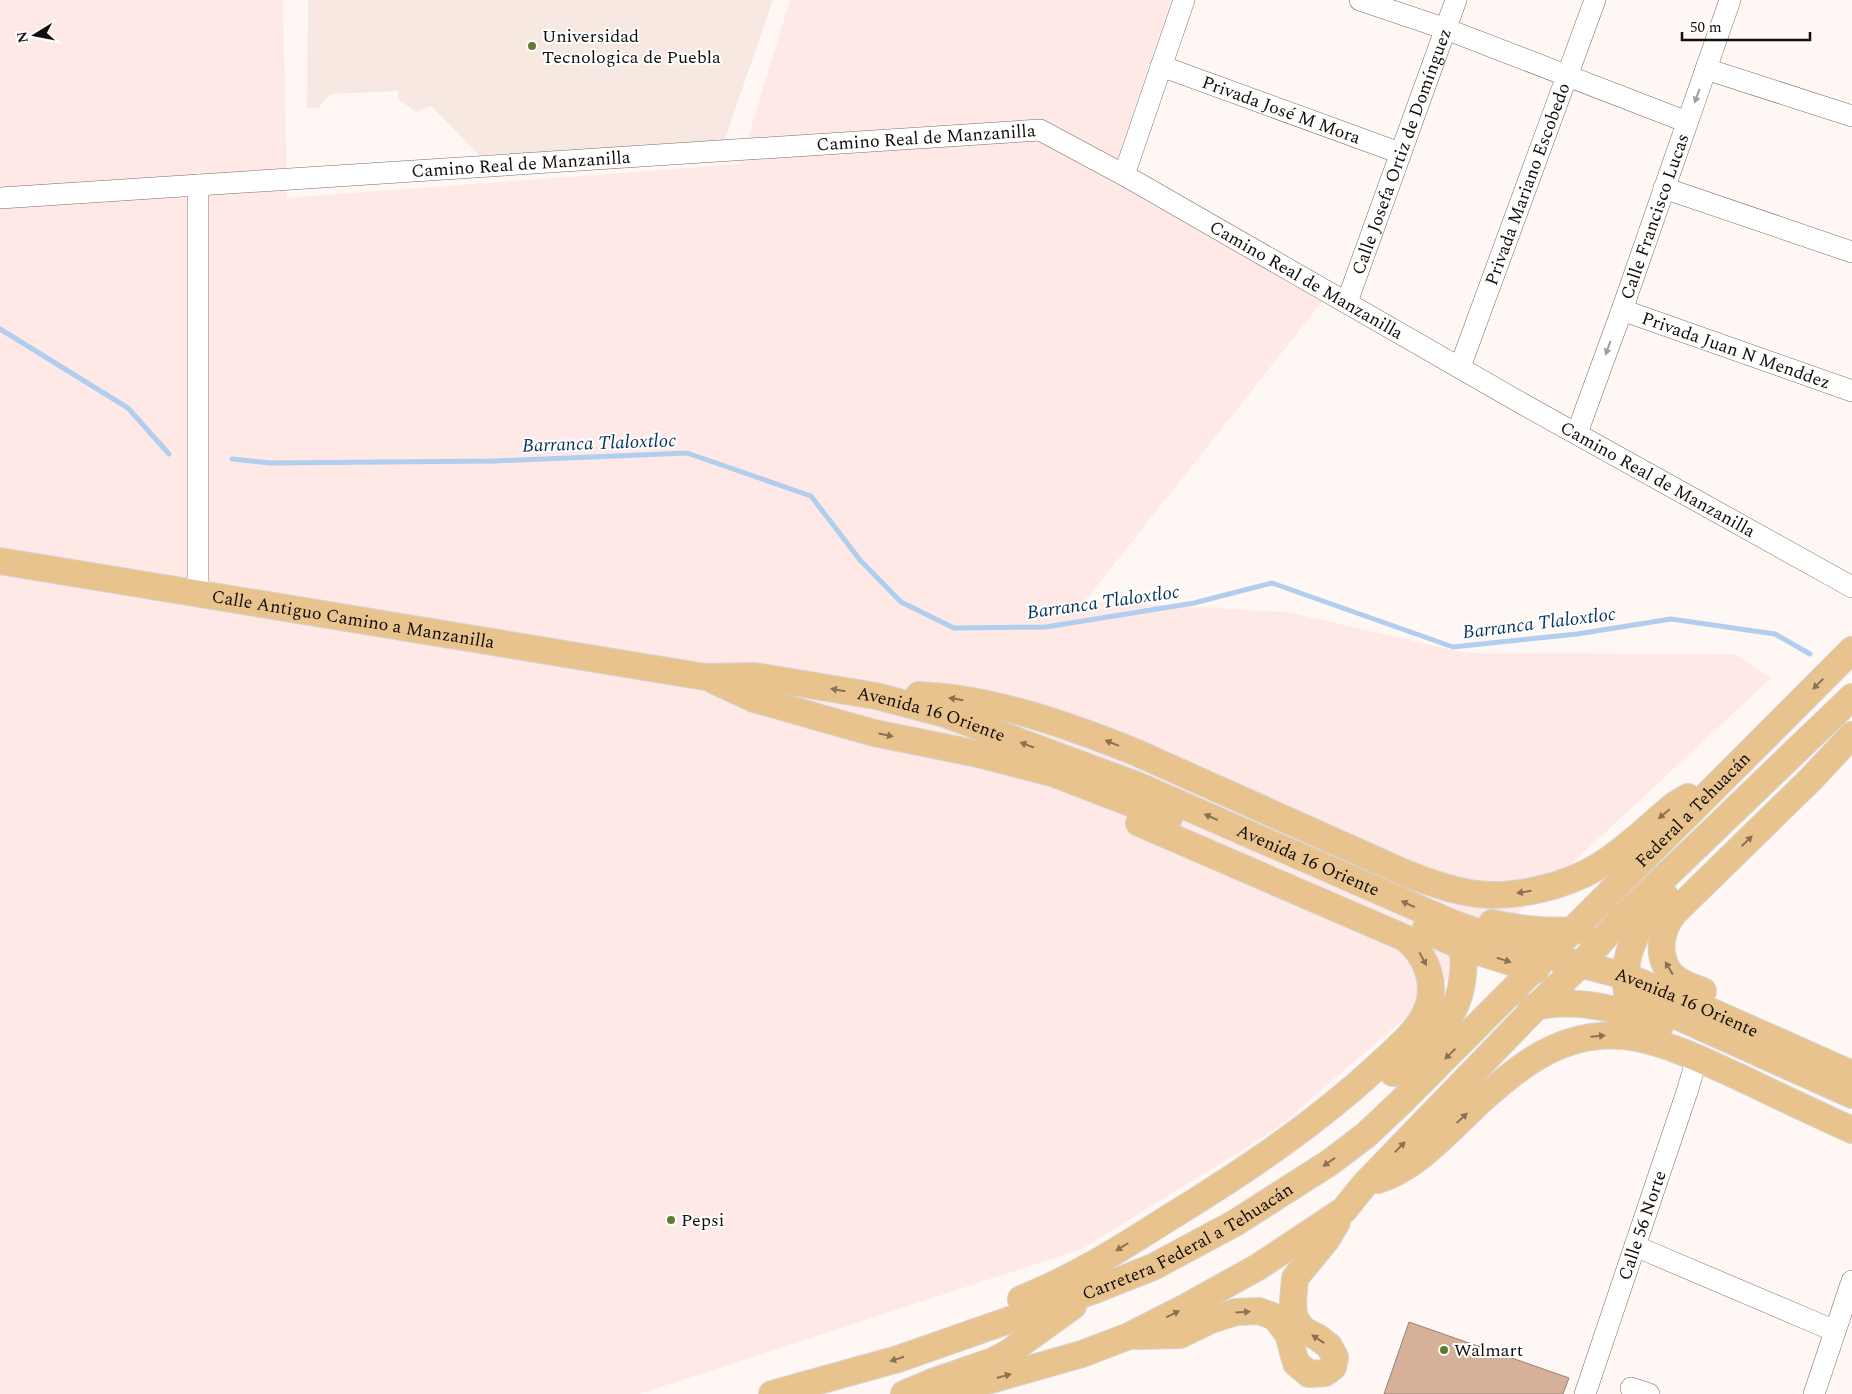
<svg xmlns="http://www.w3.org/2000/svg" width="1852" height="1394" font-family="Spectral,serif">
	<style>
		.built { fill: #f7e9e1 }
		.industrial { fill: #fee9e6 }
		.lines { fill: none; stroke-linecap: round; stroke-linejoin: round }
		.stream { stroke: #b1ceef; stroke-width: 5 }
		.building { fill: #d7b099; stroke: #93847b }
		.minor-casing { stroke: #7c6d65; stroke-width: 22 }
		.major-casing { stroke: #d5d4d3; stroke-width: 28 }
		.minor { stroke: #fff; stroke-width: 21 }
		.major { stroke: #e9c38e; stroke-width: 26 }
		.oneway { fill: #a19f9d }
		.oneway2 { fill: #897253 }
		.poi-dot { fill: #5e7b30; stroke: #fff; stroke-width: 2 }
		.labels { text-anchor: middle; stroke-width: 4; stroke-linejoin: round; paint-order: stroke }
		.poi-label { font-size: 18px; fill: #130e0b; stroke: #fff; text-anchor: start }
		.street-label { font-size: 18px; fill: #130e0b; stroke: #fff }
		.water-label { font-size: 19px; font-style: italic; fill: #05335c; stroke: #fff }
	</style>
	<rect width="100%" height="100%" fill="#fef7f3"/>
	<path class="built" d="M308,0h465l-51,147 -243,8 -48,-49 -15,6 -18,-13v-8l-67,3 -13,14h-11z"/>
	<path class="industrial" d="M0,0h283l4,198 453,-34 50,-164h381l-59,175 210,127 -237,299 202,11 179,41 269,1 36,24 -361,336 -134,115 -194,120 -443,145h-639z"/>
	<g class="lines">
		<path class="stream" d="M0,329l128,79 41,46
			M232,459l38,4 224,-2 193,-8 124,43 49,64 41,42 53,26 92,-1 148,-24 78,-20 181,64 124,-13 94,-15 104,15 35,20"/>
	</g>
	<path class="building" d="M1409,1322l160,56 -6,16h-179z"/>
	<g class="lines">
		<g class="minor-casing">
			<g id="minor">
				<path d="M1360,0l86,29 241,93"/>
				<path id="s1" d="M1161,66l239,87"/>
				<path d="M1706,69l146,47"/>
				<path d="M1124,175l60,-175"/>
				<path d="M198,185v409"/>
				<path d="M1664,188l188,64"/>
				<path id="s2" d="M0,198l1040,-68 84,45 397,228 331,184"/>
				<path id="s3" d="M1347,302l109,-302"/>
				<path id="s4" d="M1622,310l230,81"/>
				<path id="s5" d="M1460,367l135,-367"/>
				<path id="s6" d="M1577,433l45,-123 108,-310"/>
				<path d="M1635,1246l200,85"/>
				<path d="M1631,1388l18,6"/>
				<path id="s7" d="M1585,1394l102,-302 10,-34"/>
				<path d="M1814,1394l38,-113"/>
			</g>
		</g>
		<g class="major-casing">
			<g id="major">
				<path id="s8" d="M0,561l705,116 50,-1 121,20 69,18 194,72 313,137 96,33 77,20 67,27 160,71"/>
				<path d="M713,680l41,19 120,34 104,21 77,20 114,44"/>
				<path d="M919,695c73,3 149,30 216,57l270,121c21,8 42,16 65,20 40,7 95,-6 129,-27 28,-17 52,-42 77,-62l12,-7"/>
				<path d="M1492,923c30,7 60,9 90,7"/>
				<path d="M1425,930l38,17 73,23"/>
				<path d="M1703,991c-8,-3 -18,-6 -25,-11 -24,-16 -19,-51 -2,-69l136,-133 40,-43"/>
				<path d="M1627,993c-7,-37 12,-71 38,-97"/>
				<path d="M1641,1000l211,95"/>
				<path d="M1531,1008c42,-11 90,0 129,18"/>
				<path d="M1393,1073c35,-30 66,-50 70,-99 1,-15 1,-28 -5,-42"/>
				<path d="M1378,1180c41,-12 77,-57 109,-85 27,-23 52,-44 86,-54 20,-6 43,-7 64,-3 35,7 69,24 102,39 38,18 75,36 113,53"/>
				<path d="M1021,1299c53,-21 99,-50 146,-80 75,-46 147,-94 211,-153 15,-14 40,-35 48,-54 12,-27 1,-56 -21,-74l-266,-115"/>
				<path d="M1137,1336l43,-1 31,-15 25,-8 23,-1 16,6 13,17 8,29 13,11 16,-1 8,-6 2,-10 -6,-11 -12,-9 -14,-7 -9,-13 -1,-16 2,-23 32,-39 10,-17"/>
				<path id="s9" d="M772,1394l126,-35 197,-69 58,-23 82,-44 94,-60 37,-28 34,-32 452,-453"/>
				<path d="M904,1394l31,-13 58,-20 15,-8 65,-47"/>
				<path d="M941,1394l141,-40 47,-18 57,-29 72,-40 86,-57 21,-26 171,-177 45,-43 38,-43 233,-224"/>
			</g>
		</g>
		<use href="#minor" class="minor"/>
		<use href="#major" class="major"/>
	</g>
	<defs><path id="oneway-solid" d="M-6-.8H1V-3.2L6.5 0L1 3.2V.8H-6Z" transform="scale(1.25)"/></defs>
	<g class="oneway">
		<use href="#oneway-solid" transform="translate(1697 96) rotate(110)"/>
		<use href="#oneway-solid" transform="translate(1608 348) rotate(110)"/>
	</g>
	<g class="oneway2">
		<use href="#oneway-solid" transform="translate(1818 684) rotate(135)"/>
		<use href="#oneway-solid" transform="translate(838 690) rotate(-170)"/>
		<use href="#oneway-solid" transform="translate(956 699) rotate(-171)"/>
		<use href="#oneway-solid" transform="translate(886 735) rotate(12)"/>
		<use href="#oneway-solid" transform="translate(1112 743) rotate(-158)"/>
		<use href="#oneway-solid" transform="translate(1027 745) rotate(-159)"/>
		<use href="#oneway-solid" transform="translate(1664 814) rotate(140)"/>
		<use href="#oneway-solid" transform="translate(1211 817) rotate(-156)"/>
		<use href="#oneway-solid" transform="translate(1747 841) rotate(-44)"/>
		<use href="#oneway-solid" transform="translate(1524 892) rotate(171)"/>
		<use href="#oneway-solid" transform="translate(1408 904) rotate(-156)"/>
		<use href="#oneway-solid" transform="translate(1423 959) rotate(62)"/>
		<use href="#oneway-solid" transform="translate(1504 960) rotate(18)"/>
		<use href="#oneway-solid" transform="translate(1669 968) rotate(-121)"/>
		<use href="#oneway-solid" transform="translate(1598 1036) rotate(-5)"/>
		<use href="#oneway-solid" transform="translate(1450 1054) rotate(135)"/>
		<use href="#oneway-solid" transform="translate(1462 1118) rotate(-43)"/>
		<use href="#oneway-solid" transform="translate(1400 1147) rotate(-46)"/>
		<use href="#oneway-solid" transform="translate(1329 1162) rotate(145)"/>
		<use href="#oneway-solid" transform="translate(1122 1247) rotate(148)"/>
		<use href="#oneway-solid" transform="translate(1243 1312) rotate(-4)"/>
		<use href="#oneway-solid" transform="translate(1173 1314) rotate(-26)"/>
		<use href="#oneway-solid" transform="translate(1318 1339) rotate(-147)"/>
		<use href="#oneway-solid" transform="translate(897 1359) rotate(163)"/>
		<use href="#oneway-solid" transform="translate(1004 1376) rotate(-16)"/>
	</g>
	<g class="poi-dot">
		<circle cx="532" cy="46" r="5"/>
		<circle cx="671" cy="1220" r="5"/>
		<circle cx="1444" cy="1350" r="5"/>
	</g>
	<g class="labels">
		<g class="poi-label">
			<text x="542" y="42">Universidad<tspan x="542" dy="21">Tecnologica de Puebla</tspan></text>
			<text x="681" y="1226">Pepsi</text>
			<text x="1454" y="1356">Walmart</text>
		</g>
		<g class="street-label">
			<text dy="6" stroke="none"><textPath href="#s1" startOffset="128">Privada José M Mora</textPath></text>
			<text dy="6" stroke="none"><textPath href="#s2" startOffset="928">Camino Real de Manzanilla</textPath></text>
			<text dy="6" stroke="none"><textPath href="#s3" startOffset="160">Calle Josefa Ortiz de Domínguez</textPath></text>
			<text dy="6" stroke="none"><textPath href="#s2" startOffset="522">Camino Real de Manzanilla</textPath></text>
			<text dy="6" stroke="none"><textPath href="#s5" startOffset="195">Privada Mariano Escobedo</textPath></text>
			<text dy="6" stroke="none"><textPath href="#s6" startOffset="230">Calle Francisco Lucas</textPath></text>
			<text dy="6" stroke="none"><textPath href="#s2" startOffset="1348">Camino Real de Manzanilla</textPath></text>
			<text dy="6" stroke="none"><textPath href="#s4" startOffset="121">Privada Juan N Menddez</textPath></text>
			<text dy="6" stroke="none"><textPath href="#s2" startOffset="1752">Camino Real de Manzanilla</textPath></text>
			<text dy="6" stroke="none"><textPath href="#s8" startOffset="358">Calle Antiguo Camino a Manzanilla</textPath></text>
			<text dy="6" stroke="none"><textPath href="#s8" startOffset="945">Avenida 16 Oriente</textPath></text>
			<text dy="6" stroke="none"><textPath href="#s9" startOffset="1114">Federal a Tehuacán</textPath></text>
			<text dy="6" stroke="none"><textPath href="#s8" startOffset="1350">Avenida 16 Oriente</textPath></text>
			<text dy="6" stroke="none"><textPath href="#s8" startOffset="1755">Avenida 16 Oriente</textPath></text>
			<text dy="6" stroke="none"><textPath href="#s7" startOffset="178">Calle 56 Norte</textPath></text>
			<text dy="6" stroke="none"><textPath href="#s9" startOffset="444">Carretera Federal a Tehuacán</textPath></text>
		</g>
		<g class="water-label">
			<text transform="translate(599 442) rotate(-2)" y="7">Barranca Tlaloxtloc</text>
			<text transform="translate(1103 601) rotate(-8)" y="7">Barranca Tlaloxtloc</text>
			<text transform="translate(1539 622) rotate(-7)" y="7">Barranca Tlaloxtloc</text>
		</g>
	</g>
	<g transform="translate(35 35) rotate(260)" stroke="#ffffff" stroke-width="4" paint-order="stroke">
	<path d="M0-4L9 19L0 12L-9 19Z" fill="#130e0b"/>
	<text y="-8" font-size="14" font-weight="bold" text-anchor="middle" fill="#130e0b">N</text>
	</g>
	<path d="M1682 32v8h128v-8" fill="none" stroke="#130e0b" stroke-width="2.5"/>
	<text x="1690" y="32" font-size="15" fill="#130e0b" stroke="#ffffff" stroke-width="4" paint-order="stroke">50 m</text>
</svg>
